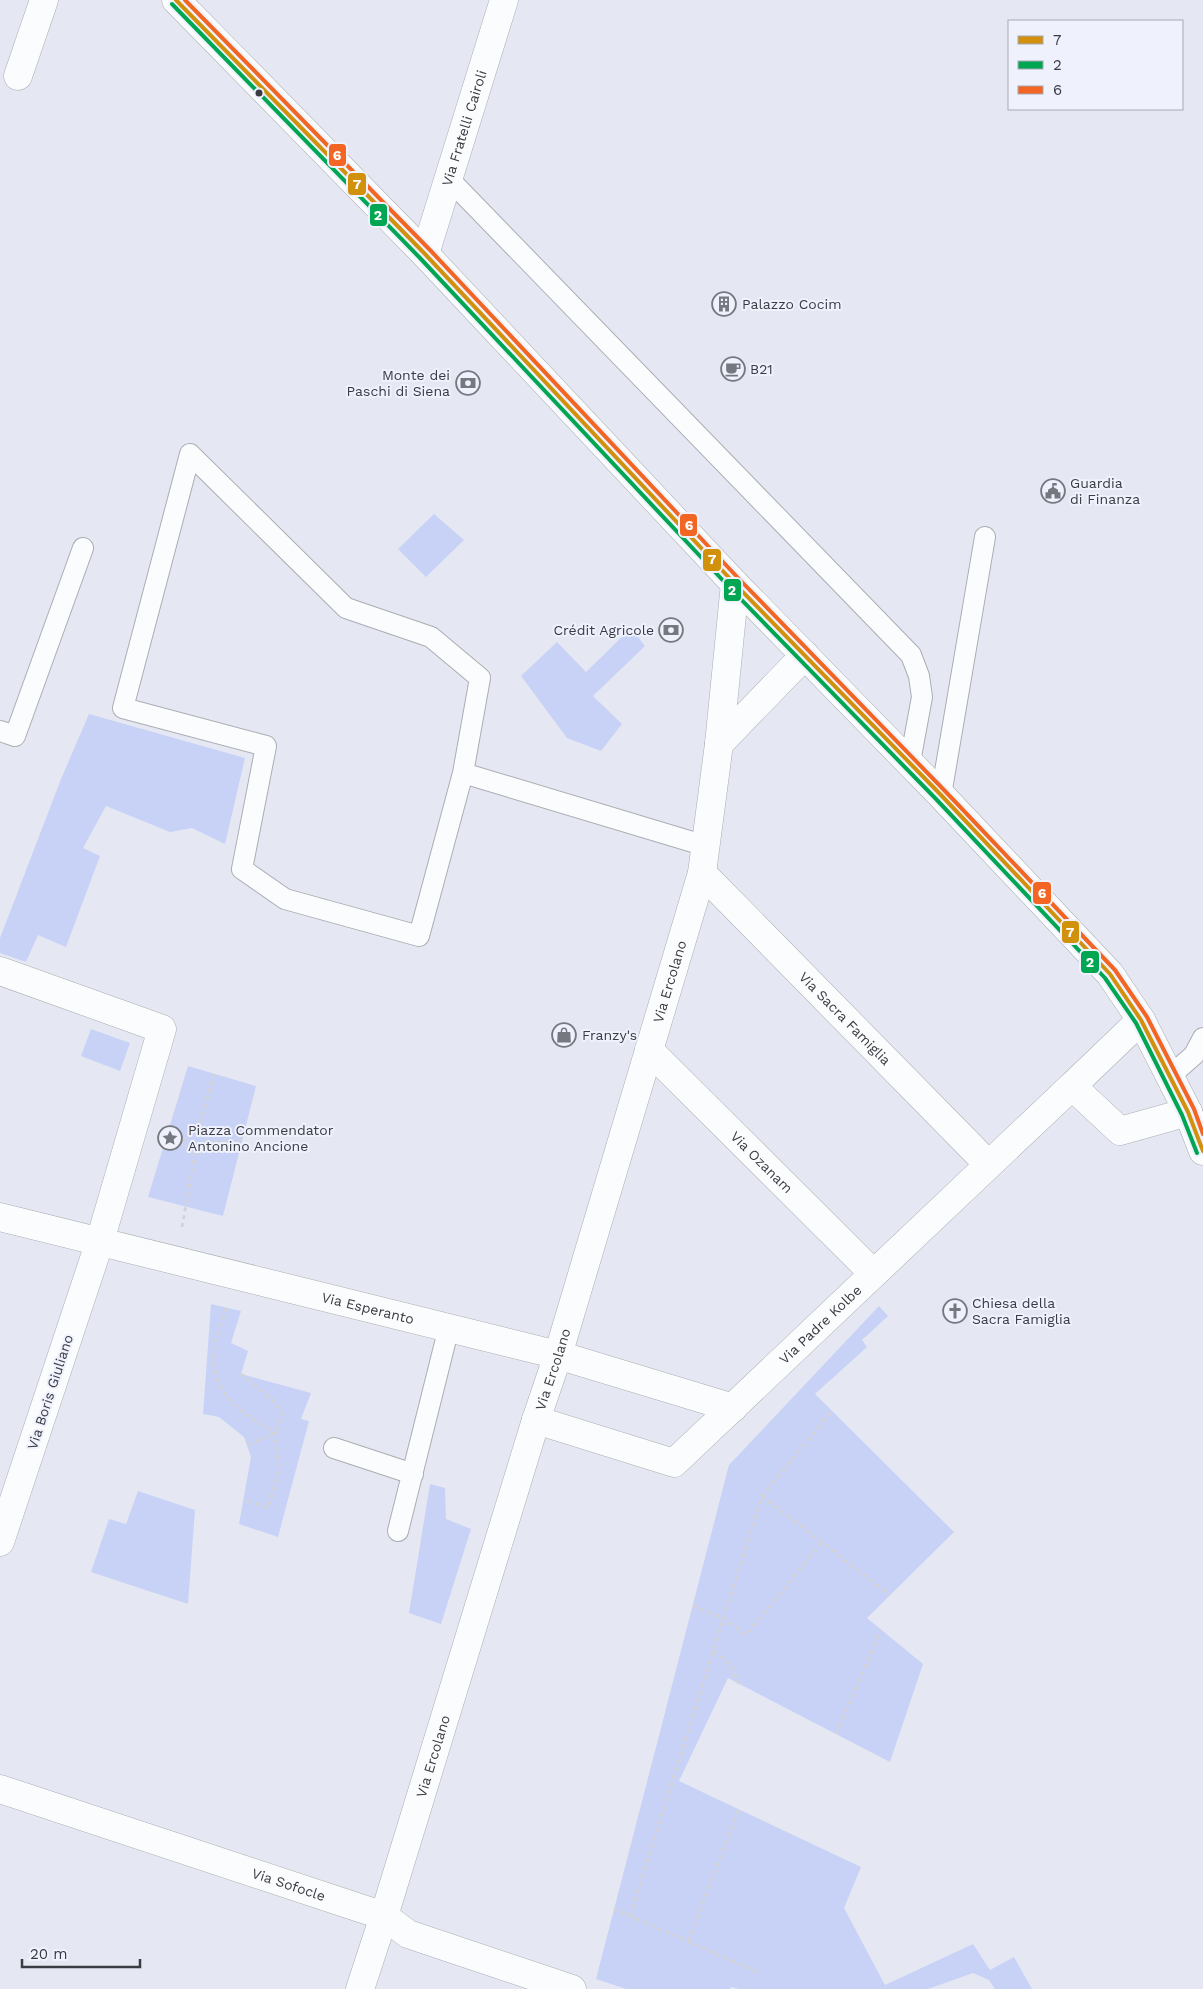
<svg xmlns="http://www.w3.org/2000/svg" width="1203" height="1989" font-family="'Work Sans',sans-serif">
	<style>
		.green { fill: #c8d2f6 }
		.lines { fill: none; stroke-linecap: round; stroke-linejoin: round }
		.service-casing { stroke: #abadb4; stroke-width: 22 }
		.minor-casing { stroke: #abadb4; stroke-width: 29 }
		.primary-casing { stroke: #abadb4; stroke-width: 29 }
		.path { stroke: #d4d4d8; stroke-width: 3; stroke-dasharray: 4 4; stroke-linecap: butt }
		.service { stroke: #fbfcfd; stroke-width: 20 }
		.minor { stroke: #fbfcfd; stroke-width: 28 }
		.primary { stroke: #fbfcfd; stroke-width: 28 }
		.bus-1-casing { stroke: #eff2fd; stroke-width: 8 }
		.bus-2-casing { stroke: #eff2fd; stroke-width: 8 }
		.bus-3-casing { stroke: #eff2fd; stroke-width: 8 }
		.bus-1 { stroke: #d1910d; stroke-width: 4 }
		.bus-2 { stroke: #00a651; stroke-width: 4 }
		.bus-3 { stroke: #f26522; stroke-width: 4 }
		.bus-dot { fill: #3a3c43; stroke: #eff2fd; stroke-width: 2 }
		.labels { text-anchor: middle; stroke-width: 4; stroke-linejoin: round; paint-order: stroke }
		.street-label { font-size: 14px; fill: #3a3c43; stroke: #eff2fd }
		.poi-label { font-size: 14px; fill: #3a3c43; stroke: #eff2fd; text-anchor: start }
		.line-badge { stroke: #eff2fd; stroke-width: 2 }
		.badge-label { font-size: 14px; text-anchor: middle; font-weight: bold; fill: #fff }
	</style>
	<rect width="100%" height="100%" fill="#e5e8f2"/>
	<path class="green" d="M434,514l30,26 -38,37 -28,-28z
		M631,628l14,18 -52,50 29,28 -21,27 -34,-13 -46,-62 36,-34 29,30z
		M89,714l156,44 -20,86 -33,-16 -22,4 -64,-26 -23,42 17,8 -34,91 -28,-12 -12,27 -26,-9v-15l61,-159z
		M91,1029l39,14 -10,28 -39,-15z
		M188,1066l68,20 -33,130 -75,-19z
		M211,1304l30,7 -10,32 17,8 -7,23 70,19 -10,26 8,2 -31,116 -39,-13 12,-67 -7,-20 -25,-20 -16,-3z
		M879,1306l9,10 -26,24 5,7 -52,47 139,138 -87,86 56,46 -33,98 -162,-84 -49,103 182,86 -17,41 41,77 88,-41 17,26 24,-13 18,32h-37l-6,-9 -16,-7 -45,16h-189l-8,-2 -1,2h-104l-30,-10 133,-514z
		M430,1484l15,4 1,31 25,10 -30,95 -32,-11z
		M138,1491l57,19 -7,94 -97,-32 18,-53 17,5z"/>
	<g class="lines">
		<g class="service-casing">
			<path id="service" d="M448,178l463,477 8,21 3,21 -12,65
				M0,731l15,5 68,-188
				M463,773l-44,163 -134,-37 -43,-30 24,-123 -143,-38 67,-254 156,154 85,29 49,41 -17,95 243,73
				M941,795l44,-258
				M1170,1076l24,-21 9,-17
				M334,1448l79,26
				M398,1531l51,-204"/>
		</g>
		<g class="minor-casing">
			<g id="minor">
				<path d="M18,76l26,-76"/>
				<path id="s1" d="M425,254l79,-254"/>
				<path d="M719,744l86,-89"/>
				<path id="s2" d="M702,873l286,291"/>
				<path d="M0,971l162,58 -62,212 -100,301"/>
				<path id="s3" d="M649,1050l224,223"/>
				<path d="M1072,1086l69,-66"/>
				<path id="s4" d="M0,1217l558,138 175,53"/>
				<path id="s5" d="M536,1420l138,43 398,-377 48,45 68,-19"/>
				<path id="s6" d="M0,1789l384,127 24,18 164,55"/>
				<path id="s7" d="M360,1989l24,-73 152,-496 22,-65 144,-482 17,-129 16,-160"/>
			</g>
		</g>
		<g class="primary-casing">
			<path id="primary" d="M176,0l249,254 310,330 206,211 169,179 31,46 47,92 15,39"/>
		</g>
		<path class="path" d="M184 1142a11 11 0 1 1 22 0a11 11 0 1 1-22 0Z
			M198,1131l16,-57
			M168,1134l16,4
			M206,1142l36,-2
			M182,1227l13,-73
			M226,1308c-3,12 -9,25 -11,37 -8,49 25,65 60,88l4,37 -11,38 -24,-9
			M241,1374l34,28 8,13 -8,18 -28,12
			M762,1496l128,99
			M693,1606l30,12 23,17 76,-93
			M713,1651l18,14 8,19
			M836,1734l45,-104
			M614,1909l146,64
			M630,1916l132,-420 70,-85
			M688,1941l51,-132"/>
		<use href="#service" class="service"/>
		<use href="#minor" class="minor"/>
		<use href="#primary" class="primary"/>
		<g class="bus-1-casing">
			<path id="bus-1" d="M176,0l249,254 310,330 206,211 169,179 31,46 47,92 15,39"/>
		</g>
		<g class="bus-2-casing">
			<path id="bus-2" d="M172,4l248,254 310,330 206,211 169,179 31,45 46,92 15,38"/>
		</g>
		<g class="bus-3-casing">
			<path id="bus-3" d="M185,0l245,250 310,330 205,211 170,179 32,47 47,92 9,25"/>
		</g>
		<use href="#bus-1" class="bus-1"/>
		<use href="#bus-2" class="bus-2"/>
		<use href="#bus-3" class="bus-3"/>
	</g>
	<defs>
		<g id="building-ring" transform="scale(1.25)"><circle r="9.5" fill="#eff2fd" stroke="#767880" stroke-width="1.5"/><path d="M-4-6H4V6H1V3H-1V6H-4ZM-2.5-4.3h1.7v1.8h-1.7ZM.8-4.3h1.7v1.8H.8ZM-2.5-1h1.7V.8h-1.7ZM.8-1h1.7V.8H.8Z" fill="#767880"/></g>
		<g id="cafe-ring" transform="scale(1.25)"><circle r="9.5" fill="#eff2fd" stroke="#767880" stroke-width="1.5"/><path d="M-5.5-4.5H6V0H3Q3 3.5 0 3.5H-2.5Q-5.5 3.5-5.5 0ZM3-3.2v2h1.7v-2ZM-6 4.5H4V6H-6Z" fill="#767880"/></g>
		<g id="bank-ring" transform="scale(1.25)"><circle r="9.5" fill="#eff2fd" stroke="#767880" stroke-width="1.5"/><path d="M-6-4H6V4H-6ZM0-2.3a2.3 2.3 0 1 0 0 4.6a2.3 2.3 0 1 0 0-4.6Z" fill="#767880"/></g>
		<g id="civic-ring" transform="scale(1.25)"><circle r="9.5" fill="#eff2fd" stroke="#767880" stroke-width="1.5"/><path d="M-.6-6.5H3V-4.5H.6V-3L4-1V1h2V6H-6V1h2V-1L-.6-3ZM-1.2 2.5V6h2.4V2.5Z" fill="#767880"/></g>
		<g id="shop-ring" transform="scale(1.25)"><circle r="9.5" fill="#eff2fd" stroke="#767880" stroke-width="1.5"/><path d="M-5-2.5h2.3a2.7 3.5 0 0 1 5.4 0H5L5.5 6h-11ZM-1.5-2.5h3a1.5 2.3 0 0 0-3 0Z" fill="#767880"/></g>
		<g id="sight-ring" transform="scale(1.25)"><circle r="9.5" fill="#eff2fd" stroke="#767880" stroke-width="1.5"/><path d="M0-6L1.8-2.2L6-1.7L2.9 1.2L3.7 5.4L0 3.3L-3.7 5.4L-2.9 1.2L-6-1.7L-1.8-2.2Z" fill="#767880"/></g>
		<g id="church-ring" transform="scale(1.25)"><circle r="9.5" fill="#eff2fd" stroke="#767880" stroke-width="1.5"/><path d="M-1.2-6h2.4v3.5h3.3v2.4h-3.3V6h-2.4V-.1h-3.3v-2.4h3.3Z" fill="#767880"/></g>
	</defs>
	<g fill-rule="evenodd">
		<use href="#building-ring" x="724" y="304"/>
		<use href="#cafe-ring" x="733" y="369"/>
		<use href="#bank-ring" x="468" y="383"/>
		<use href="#civic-ring" x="1053" y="491"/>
		<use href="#bank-ring" x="671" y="630"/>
		<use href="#shop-ring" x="564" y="1035"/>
		<use href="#sight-ring" x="170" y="1138"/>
		<use href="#church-ring" x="955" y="1311"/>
	</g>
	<circle class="bus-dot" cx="259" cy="93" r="4.5"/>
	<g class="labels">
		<g class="street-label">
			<text dy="5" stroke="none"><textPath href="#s1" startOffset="132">Via Fratelli Cairoli</textPath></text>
			<text dy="5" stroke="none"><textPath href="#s7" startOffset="1054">Via Ercolano</textPath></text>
			<text dy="5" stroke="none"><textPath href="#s2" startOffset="204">Via Sacra Famiglia</textPath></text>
			<text dy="5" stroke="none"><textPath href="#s3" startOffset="159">Via Ozanam</textPath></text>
			<text dy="5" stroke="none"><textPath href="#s4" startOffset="379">Via Esperanto</textPath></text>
			<text dy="5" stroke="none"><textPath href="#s5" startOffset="346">Via Padre Kolbe</textPath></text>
			<text dy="5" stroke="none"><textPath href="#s7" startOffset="649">Via Ercolano</textPath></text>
			<text transform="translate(50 1392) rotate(-72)" y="5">Via Boris Giuliano</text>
			<text dy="5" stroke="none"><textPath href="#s7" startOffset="244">Via Ercolano</textPath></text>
			<text dy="5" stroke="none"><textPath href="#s6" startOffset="304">Via Sofocle</textPath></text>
		</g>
		<g class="poi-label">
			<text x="742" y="309">Palazzo Cocim</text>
			<text x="750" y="374">B21</text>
			<text x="450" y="380" text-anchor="end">Monte dei<tspan x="450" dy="16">Paschi di Siena</tspan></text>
			<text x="1070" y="488">Guardia<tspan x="1070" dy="16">di Finanza</tspan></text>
			<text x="654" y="635" text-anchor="end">Crédit Agricole</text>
			<text x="582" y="1040">Franzy's</text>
			<text x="188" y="1135">Piazza Commendator<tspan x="188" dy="16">Antonino Ancione</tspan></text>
			<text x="972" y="1308">Chiesa della<tspan x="972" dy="16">Sacra Famiglia</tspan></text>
		</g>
	</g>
	<g class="line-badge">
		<rect x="328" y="143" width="19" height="24" rx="5" fill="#f26522"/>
		<rect x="347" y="172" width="20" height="24" rx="5" fill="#d1910d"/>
		<rect x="369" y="203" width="19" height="24" rx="5" fill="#00a651"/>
		<rect x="679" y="513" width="19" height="24" rx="5" fill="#f26522"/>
		<rect x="702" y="548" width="20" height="24" rx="5" fill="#d1910d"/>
		<rect x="723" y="578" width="19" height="24" rx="5" fill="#00a651"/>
		<rect x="1032" y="881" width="20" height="24" rx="5" fill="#f26522"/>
		<rect x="1061" y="920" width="19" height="24" rx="5" fill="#d1910d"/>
		<rect x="1080" y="950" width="20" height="24" rx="5" fill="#00a651"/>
	</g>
	<g class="badge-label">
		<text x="337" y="160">6</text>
		<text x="357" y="189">7</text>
		<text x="378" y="220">2</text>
		<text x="689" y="530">6</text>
		<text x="712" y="564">7</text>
		<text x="732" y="595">2</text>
		<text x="1042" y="898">6</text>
		<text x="1070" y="937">7</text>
		<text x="1090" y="967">2</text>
	</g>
	<rect x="1008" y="20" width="175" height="90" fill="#eff2fd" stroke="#a7a9b3"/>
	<rect x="1018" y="36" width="25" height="8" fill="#d1910d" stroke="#a7a9b3"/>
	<text x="1053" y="45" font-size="15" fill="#3a3c43">7</text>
	<rect x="1018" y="61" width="25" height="8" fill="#00a651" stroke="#a7a9b3"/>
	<text x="1053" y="70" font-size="15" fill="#3a3c43">2</text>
	<rect x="1018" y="86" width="25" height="8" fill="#f26522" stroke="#a7a9b3"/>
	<text x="1053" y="95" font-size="15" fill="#3a3c43">6</text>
	<path d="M22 1959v8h118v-8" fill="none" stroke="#3a3c43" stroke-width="2.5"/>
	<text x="30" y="1959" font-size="15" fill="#3a3c43" stroke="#eff2fd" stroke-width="4" paint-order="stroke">20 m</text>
</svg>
